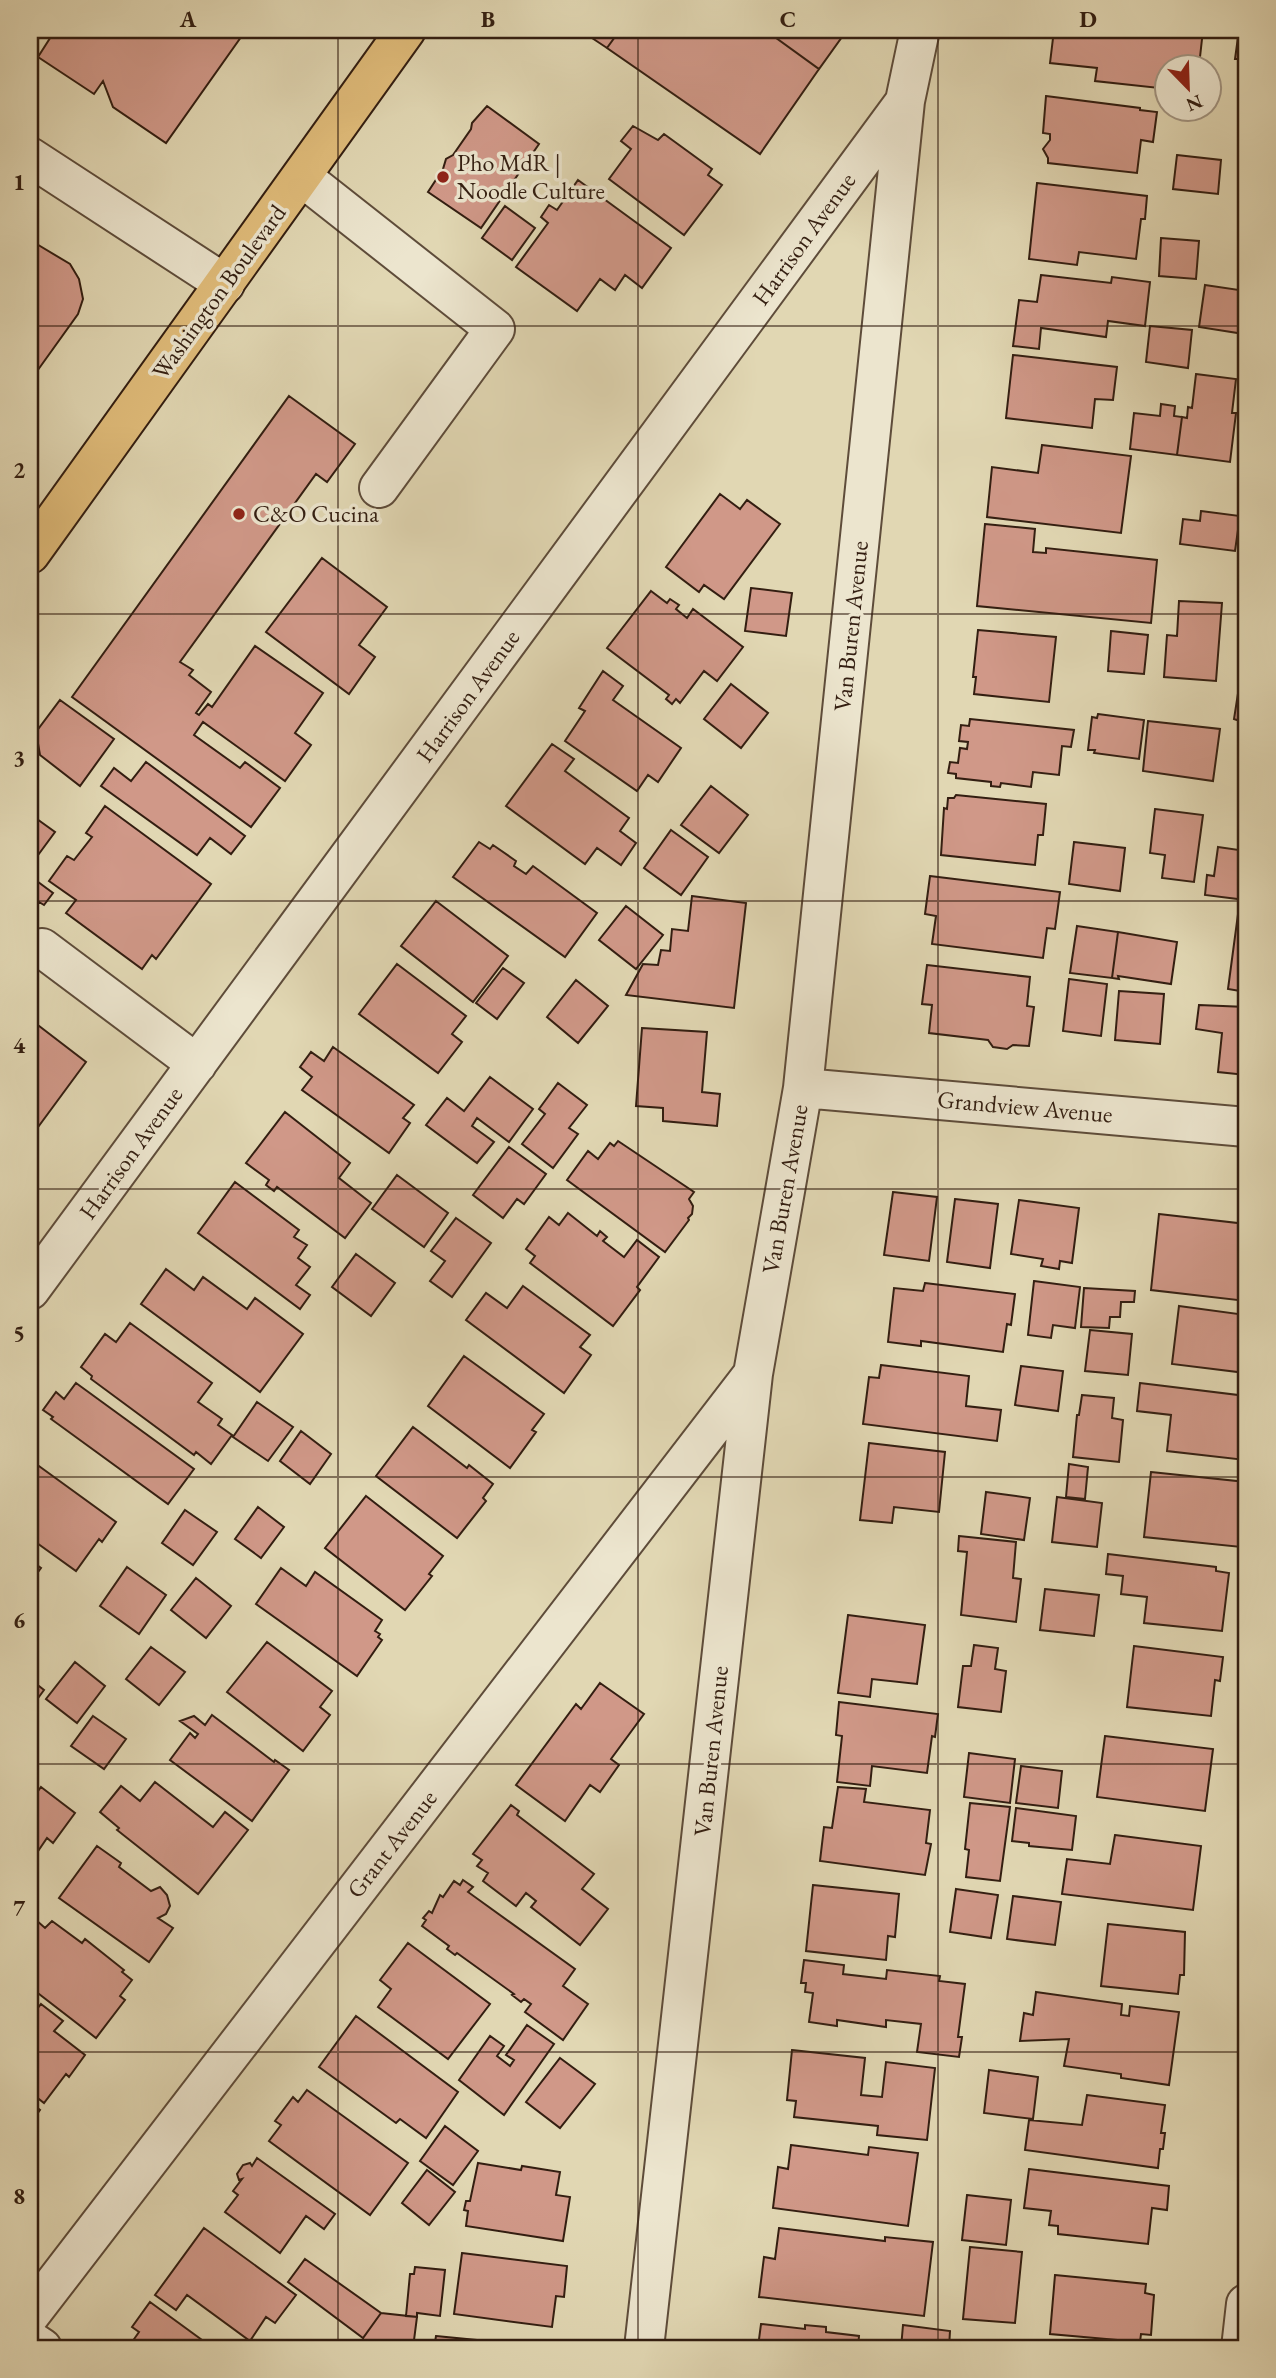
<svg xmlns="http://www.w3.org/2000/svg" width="1276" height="2378" font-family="'EB Garamond',serif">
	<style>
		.building { fill: #d09888; stroke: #331e11; stroke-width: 2 }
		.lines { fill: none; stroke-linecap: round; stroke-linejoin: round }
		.minor-casing { stroke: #5e4c3a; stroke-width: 42 }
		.major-casing { stroke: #331e11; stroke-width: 42 }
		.minor { stroke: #ece5ce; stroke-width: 38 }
		.major { stroke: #e0bc7a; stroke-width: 38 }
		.grid { fill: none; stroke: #331e11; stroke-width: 2; stroke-opacity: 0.55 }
		.poi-dot { fill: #8f2418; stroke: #ece5ce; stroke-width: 2.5 }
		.labels { text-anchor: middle; stroke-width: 7; stroke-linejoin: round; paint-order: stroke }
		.poi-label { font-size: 24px; fill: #331e11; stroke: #ece5ce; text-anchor: start }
		.street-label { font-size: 24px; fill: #331e11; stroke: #ece5ce }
		.neatline { fill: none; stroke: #331e11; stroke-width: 2.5 }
		.grid-label { font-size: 23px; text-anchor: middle; font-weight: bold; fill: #331e11 }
	</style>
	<rect width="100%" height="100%" fill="#e1d7b3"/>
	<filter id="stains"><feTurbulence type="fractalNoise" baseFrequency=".00286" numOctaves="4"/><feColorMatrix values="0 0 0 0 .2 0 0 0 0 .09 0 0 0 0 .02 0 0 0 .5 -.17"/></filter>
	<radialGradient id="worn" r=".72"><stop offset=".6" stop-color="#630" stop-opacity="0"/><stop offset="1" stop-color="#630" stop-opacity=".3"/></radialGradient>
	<path class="building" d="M45,30h201l-80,113 -53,-36 -10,-26 -9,13 -56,-37 14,-22z
		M580,30h40l-13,18z
		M620,30h145l54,39 -59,85 -153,-106z
		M765,30h82l-28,39z
		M1054,30h149l-4,36h-31v23l-73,-8 2,-13 -47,-5z
		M1239,30h7v35l-4,-1 1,-5h-8z
		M1046,96l94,12v2l17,2 -4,30 -12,-2 -4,33 -89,-10v-5l-5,-9 7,-9v-6l-7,-1z
		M487,106l52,38 -58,84 -53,-36 15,-23 3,-10 7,-4 18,-26 1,-6z
		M633,126l25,14 6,-6 48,35 -4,6 14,10 -38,50 -75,-56 22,-30 -10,-8z
		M1177,155l44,5 -3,34 -45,-5z
		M578,180l93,68 -29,40 -17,-13 -10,15 -15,-11 -23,32 -61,-44 32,-44 -7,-6 8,-12 8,5z
		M1037,183l110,13 -2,23h-4l-5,40 -57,-7 -2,13 -48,-6z
		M505,206l30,22 -23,32 -30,-22z
		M1161,238l38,3 -3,38 -37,-3z
		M30,240l40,24 9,15 4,20 -5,15 -48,67z
		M1041,275l70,8 1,-6 38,5 -5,44 -37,-5 -2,16 -65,-9 -2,21 -26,-3 6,-46 18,2z
		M1205,285l41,6 -2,43 -45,-7z
		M1150,326l42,4 -4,38 -42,-6z
		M1013,355l104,12 -4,33 -18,-1 -3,29 -86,-10z
		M1196,374l40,5 -4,34h4l-6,49 -53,-7 5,-38 5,1 1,-11 4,1z
		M289,396l66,48 -28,38 -11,-8 -136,188 13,8 -4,5 22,17 -15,21 3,2 9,-11 4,3 43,-61 68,47 -28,40 16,12 -26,36 -82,-59 -9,13 46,33 5,-6 35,26 -29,39 -179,-130z
		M1161,404l14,2 -1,10 8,1 -5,38 -47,-6 4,-36 26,3z
		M1042,445l89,11 -10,77 -134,-16 5,-50 46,6z
		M720,494l20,15 7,-9 33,24 -56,75 -20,-14 -5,7 -33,-25z
		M1201,511l39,5 -5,35 -55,-7 3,-25 17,2z
		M985,524l50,5 -2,23 13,1v-5l111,12 -6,63 -174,-17z
		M1246,557v37l-5,-1z
		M322,558l65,49 -28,38 16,12 -26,37 -83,-62z
		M751,588l41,5 -6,43 -41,-5z
		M651,591l16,12 3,-4 9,6 -3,4 11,9 6,-9 50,38 -26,34 -13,-10 -24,32 -4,-4 -4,5 -6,-5 3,-4 -62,-47z
		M1179,601l43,2 -6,78 -52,-4 3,-42 10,1z
		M978,630l78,7 -7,65 -75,-8 2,-17h-3z
		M1111,631l37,4 -4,39 -36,-3z
		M603,671l20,15 -10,14 68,48 -23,34 -10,-7 -11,16 -72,-50 20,-30 -6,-3z
		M731,684l37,29 -27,35 -37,-29z
		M1246,684v39l-12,-4 5,-32 6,1z
		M60,700l54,39 -34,47 -40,-31 -4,-23z
		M1098,714l46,6 -5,39 -45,-6 1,-3h-7l4,-33 5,1z
		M970,719l104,11 -3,17 -9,-1 -3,29 -26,-3 -2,15 -30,-4 -1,4 -9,-1v-4l-35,-4v-4l-8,-1 2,-11 8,1 2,-15 7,1 1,-7 -9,-1 2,-16 8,1z
		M1148,721l72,8 -7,52 -70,-10z
		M552,744l22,15 -9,12 64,47 -9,13 16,12 -15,22 -24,-17 -12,16 -79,-58z
		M146,762l99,74 -14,18 -21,-16 -13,17 -96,-69 13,-18 17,13z
		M711,786l37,29 -29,38 -38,-28z
		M956,795l90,9 -3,31h-5l-3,30 -94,-10 3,-47 3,1 1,-11h6z
		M105,806l106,78 -55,75 -4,-4 -10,14 -76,-56 10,-13 -27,-19 18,-25 7,4 18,-23 -6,-4z
		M1155,809l48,6 -9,67 -32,-4 3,-23 -15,-2z
		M30,814l25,18 -25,34z
		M671,830l37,27 -27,38 -37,-27z
		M479,842l11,7 3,-4 23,16 -2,5 12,8 7,-8 64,47 -32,44 -112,-80z
		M1074,842l51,6 -5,43 -51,-7z
		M1218,847l28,4v49l-41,-5 2,-20 7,1z
		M30,876l23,17 -9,12 -5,-3 -9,13z
		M930,876l130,16 -5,37 -8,-1 -4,30 -111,-14 4,-28 -11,-2z
		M692,896l54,7 -12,105 -108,-13 17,-31 15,1 3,-15 9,1 2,-22 16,2z
		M436,901l72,55 -35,46 -72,-56z
		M626,906l37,29 -27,34 -37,-29z
		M1238,914l8,1v77l-18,-3z
		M1077,926l41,6 -6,46 -42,-5z
		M1118,932l59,10 -6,42 -53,-8 1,3 -7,-1z
		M397,964l69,52 -14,18 10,8 -24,31 -79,-59z
		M927,965l103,12 -3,29 7,1 -5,39 -16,-1 -6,4 -14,-2 -5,-7 -59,-7 3,-28 -10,-1z
		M503,968l21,15 -27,36 -21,-16z
		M1069,979l38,5 -6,52 -38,-5z
		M576,980l32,26 -30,37 -31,-26z
		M1119,991l45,3 -4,50 -45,-4z
		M1199,1005l47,2v68l-28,-3 4,-39 -26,-4z
		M30,1019l56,43 -56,76z
		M642,1028l65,4 -5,60 18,2 -3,32 -54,-5v-13l-27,-2z
		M333,1047l81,58 -11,13 7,5 -21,30 -87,-63 10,-13 -12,-10 11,-15 13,9z
		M490,1077l43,32 -24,33 -32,-24 -5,8 22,16 -17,21 -51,-38 21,-27 17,13z
		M558,1083l29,22 -18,23 9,6 -25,34 -31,-24 23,-30 -6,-5z
		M285,1112l65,51 -11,15 32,25 -26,35 -68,-51 -3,4 -8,-6 3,-5 -23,-17z
		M618,1141l76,51 -5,7 4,7 -1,8 -4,4 1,2 -24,32 -98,-72 21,-29 10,8 12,-16 4,3z
		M509,1147l37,27 -22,30 -7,-5 -14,19 -30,-23z
		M397,1175l51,38 -24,34 -52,-38z
		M235,1182l64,48 -5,7 13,8 -9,13 12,9 -14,18 14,10 -10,14 -102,-76z
		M893,1192l44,5 -8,64 -45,-6z
		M955,1199l43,5 -8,64 -43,-6z
		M1019,1200l60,8 -7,55 -12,-2 -1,8 -18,-3 2,-7 -32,-5z
		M568,1213l29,23 3,-5 7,6 -4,4 21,16 13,-17 22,17 -22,30 3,3 -27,36 -83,-63 5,-7 -9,-7 23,-32 10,8z
		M1159,1214l87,10v77l-95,-11z
		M456,1218l35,25 -39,54 -22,-16 15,-20 -14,-10z
		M356,1254l39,29 -24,33 -39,-29z
		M166,1269l28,21 9,-13 44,32 8,-11 48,36 -43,58 -119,-88z
		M1034,1281l46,6 -5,41 -22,-3 -2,13 -23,-3z
		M925,1283l90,11 -4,31 -4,-1 -4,28 -82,-11v5l-33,-4 6,-54 29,3z
		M523,1286l67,49 -10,12 11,8 -27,38 -98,-73 20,-27 21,15z
		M1084,1288l51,3 -1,11h-13l-1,15h-10l-1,11 -28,-1z
		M1179,1306l67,9v58l-74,-9z
		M130,1323l82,60 -14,19 24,17 -4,6 14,10 -21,29 -15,-12 -2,3 -103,-76 1,-3 -11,-9 24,-33 11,8z
		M1090,1330l42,4 -4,41 -43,-4z
		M464,1356l80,58 -12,16 4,2 -26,36 -82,-62z
		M881,1365l88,11 -3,30 35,4 -4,31 -134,-17 6,-47 10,1z
		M1021,1366l42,5 -5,40 -43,-6z
		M76,1383l118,86 -26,35 -117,-85 2,-2 -10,-7 13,-18 8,7z
		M1140,1383l106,13 -1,64 -78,-9 4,-36 -34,-4z
		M1082,1395l32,3 -2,20 11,2 -4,42 -46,-5 4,-42h2z
		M257,1402l36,25 -25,34 -35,-24z
		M413,1427l54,41 2,-3 24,19 -10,14 3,3 -29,37 -81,-62z
		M301,1431l30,23 -21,30 -30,-23z
		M869,1443l76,9 -6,60 -45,-5 -2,16 -32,-3z
		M32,1461l84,61 -14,20 -3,-3 -23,32 -46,-33z
		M1069,1464l19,3 -3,32 -19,-2z
		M1151,1472l95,10 -5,65 -97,-10z
		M986,1492l44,6 -6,42 -43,-6z
		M366,1496l77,60 -14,18 3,2 -27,34 -80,-62z
		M1057,1497l45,6 -5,44 -45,-5z
		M258,1507l26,20 -23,31 -26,-19z
		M185,1510l32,22 -24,33 -31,-22z
		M959,1536l57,6 -3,36 8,1 -5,43 -55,-7 6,-63 -9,-1z
		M1108,1554l108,13v4l13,2 -7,58 -78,-8 3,-26 -26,-3 2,-18 -17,-2z
		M30,1560l11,8 -11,15z
		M127,1567l39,28 -27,39 -39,-28z
		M281,1568l25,18 9,-14 67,48 -7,11 5,3 -2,3 4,3 -25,36 -101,-72z
		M196,1578l35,28 -25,32 -35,-28z
		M1045,1589l54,6 -5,41 -54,-6z
		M848,1615l77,10 -8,59 -45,-5 -2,18 -32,-4z
		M267,1642l65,49 -12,16 10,8 -27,36 -76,-59z
		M974,1645l24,3 -3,21 11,2 -5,41 -43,-5 5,-41h8z
		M1134,1646l89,11 -3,24 -5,-1 -4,36 -84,-9z
		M151,1647l34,25 -26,33 -33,-26z
		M75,1662l30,24 -28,37 -31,-24z
		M30,1679l14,11 -14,19z
		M600,1683l44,31 -33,45 8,6 -19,27 -10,-7 -25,36 -49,-36 60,-81 5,5z
		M839,1702l99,12 -3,23 -3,-1 -5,37 -55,-7 -2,20 -33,-4 5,-46 -6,-1z
		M212,1715l62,47 1,-2 14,10 -37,51 -82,-61 20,-27 5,5 3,-4 -18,-13 14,-5 11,9z
		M93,1716l33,23 -22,30 -33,-23z
		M1105,1736l108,13 -8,62 -108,-14z
		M969,1753l46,6 -5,44 -46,-6z
		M1021,1766l41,5 -4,37 -42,-5z
		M155,1782l58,45 12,-15 23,18 -50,64 -81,-64 2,-2 -19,-16 21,-26 19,15z
		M41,1787l34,26 -22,30 -6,-5 -15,22 -2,-1v-57z
		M838,1787l28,2 -2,13 66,8 -4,33 5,1 -6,31 -105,-14 4,-34 8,1z
		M970,1803l40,4 -10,74 -34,-4 3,-27 -4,-1z
		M511,1805l8,6 -2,4 77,59 -12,15 26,20 -28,36 -49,-38 5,-6 -10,-8 -10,13 -33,-25 5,-8 -11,-7 5,-6 -9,-6z
		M1016,1808l60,8 -4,34 -43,-4v-3l-17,-2z
		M1115,1835l86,11 -8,64 -131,-16 5,-35 43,5z
		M97,1846l24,17 -2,4 32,24 9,-4 7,8 3,11 -4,8 -8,4 15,10 -24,34 -90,-64z
		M463,1880l10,7 -5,5 107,77 -12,17 25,18 -25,36 -38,-28 6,-8 -7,-5 -3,3 -9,-7 2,-1 -57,-41 -2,2 -8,-6 2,-3 -27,-20 4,-6 -3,-2 6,-7 3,2 8,-18 3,2 11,-16 6,4z
		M813,1885l86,9 -4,43 -7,-1 -2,24 -80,-9z
		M956,1889l42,6 -7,43 -41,-6z
		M1013,1896l48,6 -6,43 -48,-6z
		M36,1920l9,8 7,-7 30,22 3,-4 39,31 -2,2 10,8 -12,16 5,4 -29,38 -66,-51v-59z
		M1108,1924l77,8 -1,43h-4l-2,19 -77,-8z
		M408,1943l82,61 -42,55 -70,-52 13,-18 -11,-9z
		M804,1960l40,5 -1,9 43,5 1,-9 53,6 -1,5 26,3 -7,53h4l-3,20 -42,-5 4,-28 -35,-4v7l-49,-7v6l-28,-4 4,-29 -8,-1 1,-9h-5z
		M1036,1992l86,12 -1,11 8,1 1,-10 49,6 -10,73 -48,-7v-4l-57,-8 5,-27 -49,2 4,-28 9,2z
		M41,2004l22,17 -9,10 31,24 -16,22 -3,-3 -22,29 -14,-11v-74z
		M356,2016l102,76 -32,46 -26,-19 -4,4 -77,-56z
		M527,2025l27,19 -50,71 -45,-35 31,-44 14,10 -7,10 13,10 4,-6 -8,-5z
		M792,2050l73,8 -4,37 21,2 4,-35 49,6 -8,72 -50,-5 1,-9 -84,-9 2,-16 -9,-1z
		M560,2058l35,26 -35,44 -34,-26z
		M989,2070l49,7 -5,42 -49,-6z
		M307,2090l101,73 -38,52 -101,-74 12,-16 -6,-4 18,-24 5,5z
		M1087,2095l78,10 -4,28h4l-2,16h-3l-2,19 -133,-18 4,-30 53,5z
		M30,2102l10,8 -10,14z
		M445,2126l33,25 -25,34 -33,-24z
		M791,2145l77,10 1,-8 49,6 -10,73 -135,-18 5,-41 10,2z
		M257,2158l78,56 -11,15 -18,-13 -26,37 -55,-41 13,-17 -5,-4 9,-12 -3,1 -2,-6 6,-9 7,-2 2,3z
		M478,2163l43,7 1,-4 38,6 -4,23 14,2 -7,44 -97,-15 2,-15 -4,-1 2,-9h4z
		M1029,2169l140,17 -2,24 -15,-2 -4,36 -90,-10v-8l-9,-1 2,-14 -27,-3z
		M427,2170l28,22 -26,33 -27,-22z
		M967,2195l44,5 -5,45 -44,-5z
		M204,2228l92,67 -21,28 -9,-6 -16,24 -63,-46 -11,15 -21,-15z
		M779,2228l106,13v-4l48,5 -9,74 -165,-19 5,-40 11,2z
		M970,2247l52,5 -7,71 -52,-4z
		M462,2253l105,13 -3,31 -8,-1 -4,31 -98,-13z
		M305,2259l76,54 -18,25 -75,-56z
		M415,2267l30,3 -5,46 -23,-3v4l-11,-1 4,-42h4z
		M1055,2275l91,9 -1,9 9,2 -3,40 -10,-1 -1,8 -90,-8z
		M150,2302l63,46h-74l-7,-6 7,-10 -7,-5z
		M381,2313l36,4 -4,31 -50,-1v-9z
		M761,2324l44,5v-4l21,2v5l33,4 -1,12h-110v-2l10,1z
		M903,2325l47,6 -1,17h-48z
		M436,2336l40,4 -1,8h-41z
		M1057,2345l30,3h-31z"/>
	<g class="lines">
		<g class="minor-casing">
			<path id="minor" d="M30,157l195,127
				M302,177l193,152 -116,159
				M42,948l155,116
				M803,1088l443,39
				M30,1290l874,-1187
				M30,2315l723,-941
				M30,2340l12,8
				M644,2348l109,-974 50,-286 102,-987 15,-71
				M1241,2348l5,-44"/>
		</g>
		<g class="major-casing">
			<path id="major" d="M30,554l376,-524"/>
		</g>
		<use href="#minor" class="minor"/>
		<use href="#major" class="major"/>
	</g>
	<path class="grid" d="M338,30v2318M638,30v2318M938,30v2318M30,326h1216M30,614h1216M30,901h1216M30,1189h1216M30,1477h1216M30,1764h1216M30,2052h1216"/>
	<g class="poi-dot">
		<circle cx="443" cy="177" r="7"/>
		<circle cx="239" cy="514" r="7"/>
	</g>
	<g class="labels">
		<g class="poi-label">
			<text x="457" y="171">Pho MdR |<tspan x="457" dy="28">Noodle Culture</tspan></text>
			<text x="253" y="522">C&amp;O Cucina</text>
		</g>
		<g class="street-label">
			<text transform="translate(804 239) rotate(-54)" y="8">Harrison Avenue</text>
			<text transform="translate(219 292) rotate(-54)" y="8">Washington Boulevard</text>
			<text transform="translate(851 626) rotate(-84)" y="8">Van Buren Avenue</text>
			<text transform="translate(468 696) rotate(-54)" y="8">Harrison Avenue</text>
			<text transform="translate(1025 1107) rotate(5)" y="8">Grandview Avenue</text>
			<text transform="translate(131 1153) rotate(-54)" y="8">Harrison Avenue</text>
			<text transform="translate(785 1189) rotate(-80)" y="8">Van Buren Avenue</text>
			<text transform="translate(711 1751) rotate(-84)" y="8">Van Buren Avenue</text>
			<text transform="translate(392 1844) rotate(-52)" y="8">Grant Avenue</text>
		</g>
	</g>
	<rect width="1276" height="2378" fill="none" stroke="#e1d7b3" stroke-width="77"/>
	<g transform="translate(1188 88) rotate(157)"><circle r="33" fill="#ece5ce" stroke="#a29582" stroke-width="2"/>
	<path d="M0-5L12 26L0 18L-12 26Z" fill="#8f2418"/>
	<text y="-10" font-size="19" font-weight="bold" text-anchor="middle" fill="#331e11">N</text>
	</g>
	<rect x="38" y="38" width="1200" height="2302" class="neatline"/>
	<g class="grid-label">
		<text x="188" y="27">A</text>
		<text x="488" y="27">B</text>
		<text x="788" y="27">C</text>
		<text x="1088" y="27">D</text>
		<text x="19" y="190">1</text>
		<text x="19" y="478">2</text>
		<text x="19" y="766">3</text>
		<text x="19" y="1053">4</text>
		<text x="19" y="1341">5</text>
		<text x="19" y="1628">6</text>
		<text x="19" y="1916">7</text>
		<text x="19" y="2204">8</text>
	</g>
	<rect width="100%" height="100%" filter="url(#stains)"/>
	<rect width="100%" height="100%" fill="url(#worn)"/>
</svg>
